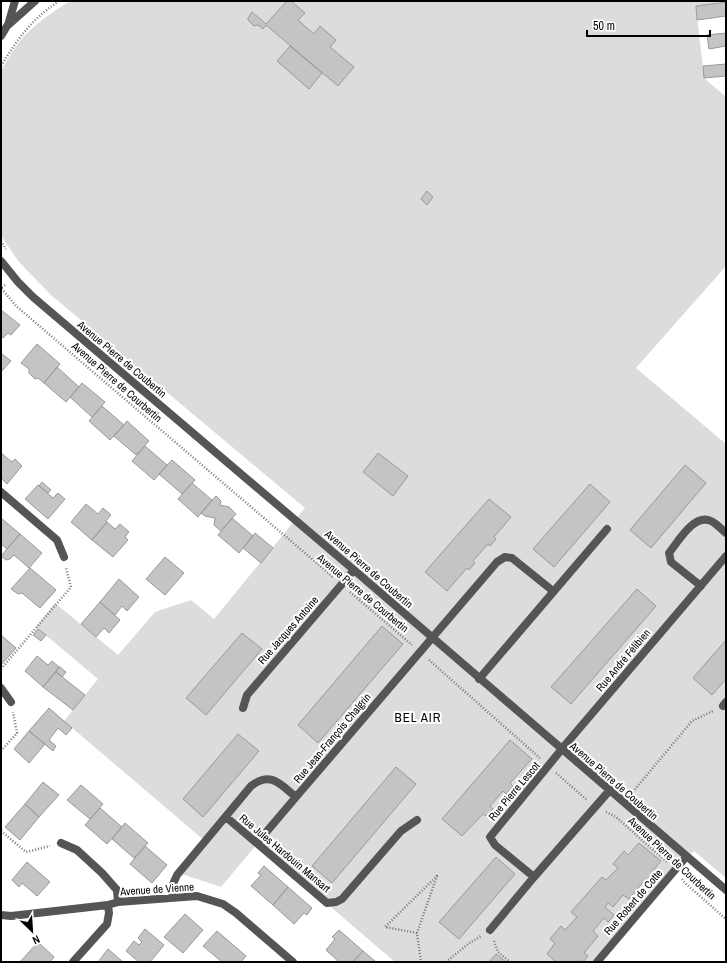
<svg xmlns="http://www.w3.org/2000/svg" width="727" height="963" font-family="'Archivo Narrow',sans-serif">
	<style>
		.green { fill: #dcdcdc }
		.building { fill: #c4c4c4; stroke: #999 }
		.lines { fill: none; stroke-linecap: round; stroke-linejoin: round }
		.path { stroke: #777; stroke-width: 2.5; stroke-dasharray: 1 2; stroke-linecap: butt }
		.street { stroke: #555; stroke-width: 8 }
		.labels { text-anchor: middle; stroke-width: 4; stroke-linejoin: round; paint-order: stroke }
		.street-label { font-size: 11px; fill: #000; stroke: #fff }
		.quarter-label { font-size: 13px; letter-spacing: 1px; fill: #000; stroke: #fff }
	</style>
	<rect width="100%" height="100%" fill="#fff"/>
	<path class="green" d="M70,1h656l-30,5 8,72 22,19v169l-90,102 90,76v434l-32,-27 -12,11 -85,100h-202l-138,-118 -36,43 -42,-14 26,-32 -141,-120 34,-42 -62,-52 19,-24 63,52 37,-43 36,-12 23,19 91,-111 -254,-213 -32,-33 -18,-26v-164c18,-37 36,-50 69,-71z"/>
	<path class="building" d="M287,1h4l14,12 -7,7 16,14 6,-8 16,14 -6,7 24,20 -16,19 -72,-61 -3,4 -5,-4 -4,1 -6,-6v-2l4,-6 14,12z
		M726,2v14l-29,4 -1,-14z
		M726,33v13l-17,3 -2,-14z
		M290,46l32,27 -13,16 -32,-28z
		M726,64v12l-22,2 -1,-12z
		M427,191l6,6 -6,8 -6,-6z
		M1,310l19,15 -9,10 -3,-2 -5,5 -2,-2z
		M37,344l23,20 -16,19 -6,-5 -3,1 -6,-6v-4l-8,-6z
		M1,353l10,8 -10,11z
		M57,367l22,20 -13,15 -22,-19z
		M82,383l23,19 -13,15 -22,-20z
		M102,406l22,19 -14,15 -21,-19z
		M127,421l22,20 -13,14 -22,-19z
		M145,446l22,19 -13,15 -22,-19z
		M1,453l11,9 3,-3 7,7 -15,18 -6,-6z
		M378,453l30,23 -15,20 -30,-24z
		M172,460l23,20 -13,14 -23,-20z
		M685,465l21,18 -55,65 -21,-18z
		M42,482l9,8 -3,3 -9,-7z
		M192,483l20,17 -14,17 -20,-18z
		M590,484l20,18 -56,65 -21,-18z
		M38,485l15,13 5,-5 7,6 -17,20 -23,-20z
		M216,496l5,5 -1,4 9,2 7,7 -15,17 -7,-6 1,-7 -10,-2 -4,-3z
		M489,499l22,18 -17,20 2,2 -6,7 -2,-2 -15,17 2,2 -6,7 -2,-2 -20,23 -22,-19z
		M86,504l12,10 5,-6 8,7 -5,6 1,1 -15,18 -21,-18z
		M1,518l19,16 -13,15 -6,-5z
		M232,518l21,18 -14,17 -21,-18z
		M107,522l8,7 5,-5 9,8 -4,5 3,3 -15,17 -21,-17z
		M255,533l18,15 -12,15 -18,-15z
		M20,534l22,19 -13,15 -15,-13 -4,4 -4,1 -5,-4z
		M165,557l19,16 -19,22 -19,-16z
		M30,568l26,22 -16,18 -18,-15 -4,1 -7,-5z
		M119,579l20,18 -12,14 -5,-5 -7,9 -15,-13z
		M637,589l19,17 -85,98 -20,-17z
		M100,602l20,18 -11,13 -5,-5 -8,9 -15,-13z
		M382,626l21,18 -85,99 -20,-18z
		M38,629l8,6 -5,6 -8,-6z
		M242,633l20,16 -56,66 -20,-17z
		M1,635l15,13 -15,17z
		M726,640v39l-14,16 -19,-17z
		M37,656l11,9 4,-4 7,6 -16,20 -18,-16z
		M59,667h1l6,5 -4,5 -6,-5z
		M56,672l29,23 -12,15 -30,-23z
		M49,708l23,20 -6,7 -8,-7 -9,12 7,6 -3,5 -24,-20z
		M29,731l16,13 -16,19 -15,-14z
		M238,734l21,17 -56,66 -20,-18z
		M510,740l22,19 -22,24 3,3 -7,8 -3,-3 -13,15 3,3 -7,7 -3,-2 -21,22 -20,-17z
		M396,767l20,17 -84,99 -20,-17z
		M43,782l16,13 -20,22 -14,-13z
		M81,785l22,19 -13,15 -23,-19z
		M25,804l14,13 -19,23 -15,-13z
		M100,808l22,19 -15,17 -22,-19z
		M125,823l23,20 -14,15 -22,-19z
		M639,843l22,18 -10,12 4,4 -7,9 -5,-4 -14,17 -6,-4 -10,12 -5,-4 -3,4 9,8 -6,7 -4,-4 -11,13 5,5 -14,17 4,3 -5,6 -6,-1 -1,1h-20l-9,-8 8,-11 -5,-4 11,-13 4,4 12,-13 -6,-5 31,-35 4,3 12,-12 -5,-4 11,-13 4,4z
		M145,846l22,19 -15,18 -22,-19z
		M496,857l19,17 -56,65 -20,-17z
		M27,862l23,20 -13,14 -15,-13 -3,4 -7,-7z
		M264,866l24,21 -15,18 -22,-19 10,-11 -3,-2z
		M288,887l24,21 -5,7 -3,-2 -10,11 -21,-19z
		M185,914l18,16 -20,23 -19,-16z
		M145,929l19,16 -14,17h-11l-13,-11 8,-10 5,4 3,-3 -4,-4z
		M339,930l24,21 -10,11h-14l-13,-12 9,-11 -3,-2z
		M217,931l29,25 -5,6h-19l-19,-16z
		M38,942l16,15 -4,5h-30z
		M108,949l15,13h-25z
		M363,951l13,11h-23z
		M496,954l10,8h-17z"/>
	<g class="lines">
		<path class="path" d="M1,66c17,-28 31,-47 58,-65
			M1,241l5,8
			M5,285l-4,3 15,18 317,271
			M350,592l62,53
			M429,660l112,99
			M1,669l70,-82 -5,-19
			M1,751l16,-18 -4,-21
			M556,773l31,27
			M631,794l61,-73 21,-10
			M606,812l10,5 51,45
			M1,831l25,21 24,-6
			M682,879l3,4 41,36
			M417,933l-32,-6 52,-51 -20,57 4,29
			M494,941l4,11 12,10
			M446,962l22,-18 13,-8"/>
		<path class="street" d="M8,25l7,-24
			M1,36l6,-10 28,-25
			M1,261l17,21 15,15 321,273 372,320
			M1,492l56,48 7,17
			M701,586l-30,-24 -2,-9c9,-11 25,-40 42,-32 5,2 11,9 15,12
			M479,679l128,-150
			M1,688l10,14
			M723,706l3,-4
			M243,708l4,-13 107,-125
			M609,791l-75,86 -39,-32 -5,-8 76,-93 160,-188
			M226,817l101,86 9,-1 6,-3 59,-68 16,-11
			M61,843l16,7 25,23 15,17 1,12
			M257,843l39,-46
			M172,897l1,-13 4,-9 74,-89c20,-15 29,-2 45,11l201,-235 8,-5 7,1 41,33
			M1,915l10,1 97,-11 10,-3 79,-6 26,8 13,9 57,49
			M490,930l44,-53
			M73,962l34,-38 2,-11 -1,-8
			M597,962l89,-105"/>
	</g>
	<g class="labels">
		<g class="street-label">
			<text transform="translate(122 359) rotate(40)" y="4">Avenue Pierre de Coubertin</text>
			<text transform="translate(117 382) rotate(41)" y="4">Avenue Pierre de Courbertin</text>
			<text transform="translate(369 569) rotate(41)" y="4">Avenue Pierre de Coubertin</text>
			<text transform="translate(363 593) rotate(40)" y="4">Avenue Pierre de Courbertin</text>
			<text transform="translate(288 630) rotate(-49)" y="4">Rue Jacques Antoine</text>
			<text transform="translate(623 660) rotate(-50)" y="4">Rue André Félibien</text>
			<text transform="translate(332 738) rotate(-50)" y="4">Rue Jean-François Chalgrin</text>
			<text transform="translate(614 781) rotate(41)" y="4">Avenue Pierre de Coubertin</text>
			<text transform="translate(514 791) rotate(-50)" y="4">Rue Pierre Lescot</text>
			<text transform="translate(285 853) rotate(40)" y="4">Rue Jules Hardouin Mansart</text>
			<text transform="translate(672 858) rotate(43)" y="4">Avenue Pierre de Courbertin</text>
			<text transform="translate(157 889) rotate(-4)" y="4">Avenue de Vienne</text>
			<text transform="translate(633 902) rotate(-49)" y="4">Rue Robert de Cotte</text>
		</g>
		<g class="quarter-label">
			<text x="418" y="722">BEL AIR</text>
		</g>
	</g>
	<rect width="727" height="963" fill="none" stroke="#000000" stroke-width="4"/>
	<g transform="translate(32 931) rotate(155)" stroke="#ffffff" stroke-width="3" paint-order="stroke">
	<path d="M0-3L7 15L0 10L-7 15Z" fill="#000000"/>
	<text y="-6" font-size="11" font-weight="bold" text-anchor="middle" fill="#000000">N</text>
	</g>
	<path d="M587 30v6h123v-6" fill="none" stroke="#000000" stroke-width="2"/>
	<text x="593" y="30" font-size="12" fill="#000000" stroke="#ffffff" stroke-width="3" paint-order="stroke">50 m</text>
</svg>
